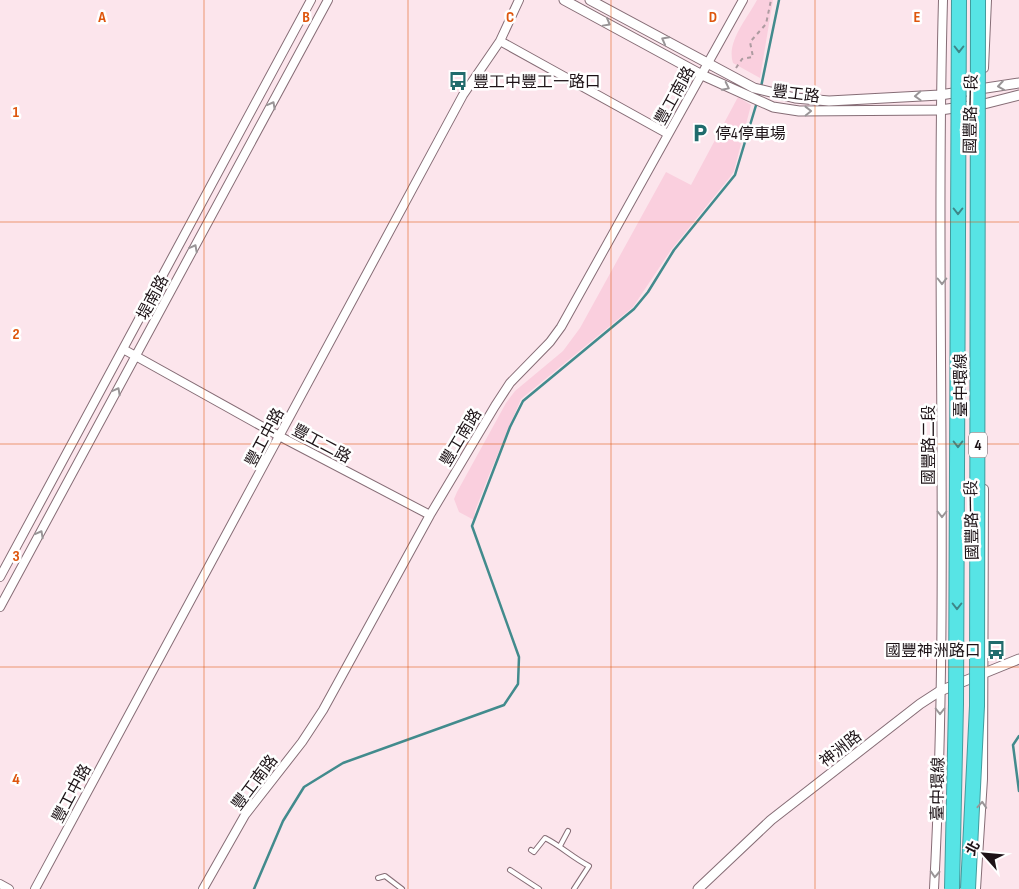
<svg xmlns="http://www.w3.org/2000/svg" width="1019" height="889" font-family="'Sofia Sans Condensed','Noto Sans TC',sans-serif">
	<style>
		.green { fill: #facfde }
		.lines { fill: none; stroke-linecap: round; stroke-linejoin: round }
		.stream { stroke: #428b8d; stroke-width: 2.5 }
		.service-casing { stroke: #866d76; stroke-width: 6 }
		.minor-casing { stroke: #866d76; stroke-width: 10 }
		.tertiary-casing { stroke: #866d76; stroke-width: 11 }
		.path { stroke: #ae9ba1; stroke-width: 2; stroke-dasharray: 4 4; stroke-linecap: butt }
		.service { stroke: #fff; stroke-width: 4 }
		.minor { stroke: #fff; stroke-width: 8 }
		.tertiary { stroke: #fff; stroke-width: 9 }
		.motorway-bridge-casing { stroke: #439b9d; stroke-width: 16; stroke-linecap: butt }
		.motorway-bridge { stroke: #57e4e5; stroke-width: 14 }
		.oneway { stroke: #999597 }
		.oneway2 { stroke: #3d8688 }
		.grid { fill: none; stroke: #de560d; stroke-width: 1; stroke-opacity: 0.55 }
		.labels { text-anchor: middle; stroke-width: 5; stroke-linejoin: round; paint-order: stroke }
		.shield { fill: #fff; stroke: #615a5d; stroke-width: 1 }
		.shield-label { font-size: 15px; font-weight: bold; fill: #1d1317 }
		.poi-label { font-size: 16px; fill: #1d1317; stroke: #fff; text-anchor: start }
		.street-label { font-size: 16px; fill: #1d1317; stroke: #fff }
		.grid-label { font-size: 16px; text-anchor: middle; font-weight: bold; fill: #de560d; stroke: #fff; stroke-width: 5; stroke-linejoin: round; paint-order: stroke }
	</style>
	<rect width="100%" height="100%" fill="#fce5ec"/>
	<path class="green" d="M757,0h16l-13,78 -27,-15c-7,-21 14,-44 24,-63z
		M738,97l13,8 -17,66 -4,6 -59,73 -38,57 -112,92 -32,76 -14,36 -1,9 -15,-8 -5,-13 3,-7 49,-89 9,-12 48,-40 17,-23 86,-156 25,13z"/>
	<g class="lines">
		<path class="stream" d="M761,87l18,-87
			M1019,736l-6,9 6,46
			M254,889l29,-68 21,-34 39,-24 161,-58 14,-21 1,-27 -47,-131 38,-99 13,-26 111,-92 14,-17 26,-42 61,-75 22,-73"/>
		<g class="service-casing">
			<path id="service" d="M560,846l8,-15
				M531,850l3,2 11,-14c16,8 28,20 44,28l-15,23
				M510,870l29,19
				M378,878l7,-2 17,13"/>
		</g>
		<g class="minor-casing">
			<path id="minor" d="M500,41l168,93
				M984,68l3,-68
				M123,349l158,88 149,78
				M0,577l311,-577
				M0,607l328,-607
				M0,884l9,5
				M35,889l428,-794 37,-54 19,-41
				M203,889l42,-74 57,-73 21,-32 107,-195 65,-109 15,-23 40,-41 11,-15 182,-327
				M934,889c16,-296 1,-593 9,-889
				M976,889l7,-110 1,-290"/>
		</g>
		<g class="tertiary-casing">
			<path id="tertiary" d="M564,0l138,75 71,32 26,4 141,-1 44,-6 35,-9
				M590,0l164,88 41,10 34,3 111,-6 79,-12
				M698,889l73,-69 149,-116 20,-13 79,-32"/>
		</g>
		<path class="path" d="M736,68l6,-9 11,-2 -3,-15 16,-18 5,-24"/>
		<use href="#service" class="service"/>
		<use href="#minor" class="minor"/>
		<use href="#tertiary" class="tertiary"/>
		<g class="motorway-bridge-casing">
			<path id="motorway-bridge" d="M952,889l4,-185 3,-704
				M968,889l9,-183 1,-706"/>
		</g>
		<use href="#motorway-bridge" class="motorway-bridge"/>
	</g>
	<defs><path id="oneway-chevron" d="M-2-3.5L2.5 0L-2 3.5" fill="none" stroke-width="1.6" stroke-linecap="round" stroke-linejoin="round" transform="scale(1.25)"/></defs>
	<g class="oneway">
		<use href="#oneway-chevron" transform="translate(607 23) rotate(29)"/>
		<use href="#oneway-chevron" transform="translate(665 40) rotate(-152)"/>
		<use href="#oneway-chevron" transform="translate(1001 86) rotate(171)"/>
		<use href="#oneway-chevron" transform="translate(726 87) rotate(26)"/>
		<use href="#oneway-chevron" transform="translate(918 96) rotate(177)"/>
		<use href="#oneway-chevron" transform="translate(272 105) rotate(-62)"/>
		<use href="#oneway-chevron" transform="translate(808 111) rotate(-1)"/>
		<use href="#oneway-chevron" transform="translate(194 248) rotate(-62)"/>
		<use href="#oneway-chevron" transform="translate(942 281) rotate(90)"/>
		<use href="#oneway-chevron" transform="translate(117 391) rotate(-62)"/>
		<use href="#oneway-chevron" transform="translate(942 514) rotate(90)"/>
		<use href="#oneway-chevron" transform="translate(40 534) rotate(-62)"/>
		<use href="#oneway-chevron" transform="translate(940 711) rotate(90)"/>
		<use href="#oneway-chevron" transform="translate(982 805) rotate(-86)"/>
		<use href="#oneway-chevron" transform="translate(935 874) rotate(93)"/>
	</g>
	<g class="oneway2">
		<use href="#oneway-chevron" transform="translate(959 49) rotate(90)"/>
		<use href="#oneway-chevron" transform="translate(958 211) rotate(90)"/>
		<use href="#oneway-chevron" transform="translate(958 444) rotate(90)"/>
		<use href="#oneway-chevron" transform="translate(957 606) rotate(90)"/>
	</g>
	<path class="grid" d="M204,0v889M408,0v889M611,0v889M815,0v889M0,222h1019M0,444h1019M0,667h1019"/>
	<defs>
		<g id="bus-bare" transform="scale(1.5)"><path d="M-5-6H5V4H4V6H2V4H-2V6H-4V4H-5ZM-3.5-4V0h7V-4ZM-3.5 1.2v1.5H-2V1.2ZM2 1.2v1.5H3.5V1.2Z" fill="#206c6d" stroke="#fff" stroke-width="2.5" paint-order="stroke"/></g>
		<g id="parking-bare" transform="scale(1.5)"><path d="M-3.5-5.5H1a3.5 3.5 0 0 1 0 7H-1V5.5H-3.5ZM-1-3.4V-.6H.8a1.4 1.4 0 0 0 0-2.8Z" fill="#206c6d" stroke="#fff" stroke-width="2.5" paint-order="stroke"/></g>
	</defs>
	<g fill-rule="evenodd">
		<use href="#bus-bare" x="458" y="81"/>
		<use href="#parking-bare" x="700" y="133"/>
		<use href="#bus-bare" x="996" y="650"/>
	</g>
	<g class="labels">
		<rect class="shield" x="969" y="432.5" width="18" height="25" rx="4"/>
		<g class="shield-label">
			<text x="978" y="450">4</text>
		</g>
		<g class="poi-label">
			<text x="473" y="87">豐工中豐工一路口</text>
			<text x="715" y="139">停4停車場</text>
			<text x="981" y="656" text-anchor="end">國豐神洲路口</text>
		</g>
		<g class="street-label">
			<text transform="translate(796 93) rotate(7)" y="6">豐工路</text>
			<text transform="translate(674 95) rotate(-61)" y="6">豐工南路</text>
			<text transform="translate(970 114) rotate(-89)" y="6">國豐路一段</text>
			<text transform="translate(152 297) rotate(-62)" y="6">堤南路</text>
			<text transform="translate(960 385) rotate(-90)" y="6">臺中環線</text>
			<text transform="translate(264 437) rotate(-62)" y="6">豐工中路</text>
			<text transform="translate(460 437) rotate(-59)" y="6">豐工南路</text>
			<text transform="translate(322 443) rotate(28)" y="6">豐工二路</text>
			<text transform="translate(928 445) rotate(-90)" y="6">國豐路二段</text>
			<text transform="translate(971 520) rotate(-91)" y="6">國豐路一段</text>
			<text transform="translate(840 748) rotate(-38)" y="6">神洲路</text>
			<text transform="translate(254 782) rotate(-53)" y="6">豐工南路</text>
			<text transform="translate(937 789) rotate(-89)" y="6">臺中環線</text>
			<text transform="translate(71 793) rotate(-62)" y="6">豐工中路</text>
		</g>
	</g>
	<g class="grid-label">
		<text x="102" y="22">A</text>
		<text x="306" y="22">B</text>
		<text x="510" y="22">C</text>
		<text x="713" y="22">D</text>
		<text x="917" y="22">E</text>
		<text x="16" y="117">1</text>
		<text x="16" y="339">2</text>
		<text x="16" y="561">3</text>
		<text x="16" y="784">4</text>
	</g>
	<g transform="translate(984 854) rotate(297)" stroke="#ffffff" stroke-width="4" paint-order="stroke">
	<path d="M0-4L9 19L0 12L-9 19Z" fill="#1d1317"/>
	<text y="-8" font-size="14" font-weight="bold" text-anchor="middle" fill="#1d1317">北</text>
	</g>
</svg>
